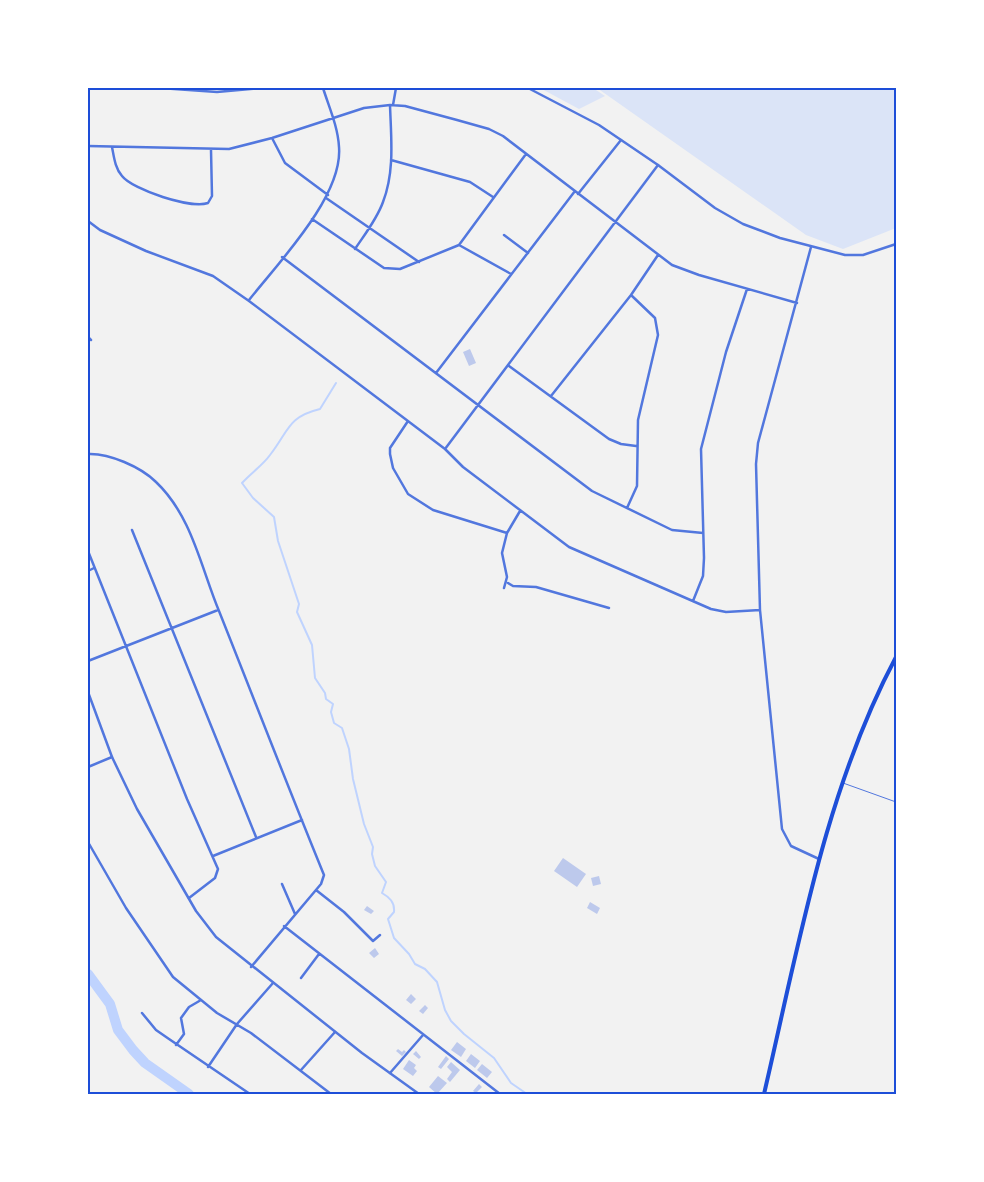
<svg xmlns="http://www.w3.org/2000/svg" width="984" height="1182" font-family="'Roboto Serif',serif">
	<style>
		.green { fill: #dbe4f7 }
		.lines { fill: none; stroke-linecap: round; stroke-linejoin: round }
		.stream { stroke: #bfd3fe; stroke-width: 2 }
		.river { stroke: #bfd3fe; stroke-width: 10 }
		.building { fill: #bdc9ec }
		.service { stroke: #5277de; stroke-width: 1 }
		.minor { stroke: #5277de; stroke-width: 2.5 }
		.tertiary { stroke: #5277de; stroke-width: 2.5 }
		.primary { stroke: #1d4ed8; stroke-width: 4 }
		.neatline { fill: none; stroke: #1d4ed8; stroke-width: 2 }
	</style>
	<rect width="100%" height="100%" fill="#f2f2f2"/>
	<path class="green" d="M540,88h53l12,8 -26,13z
		M597,88h299v140l-53,21 -37,-14z"/>
	<g class="lines">
		<path class="stream" d="M336,383l-16,26c-33,8 -31,22 -50,46 -7,10 -19,18 -28,28l11,15 21,19 4,24 21,63 -2,8 15,33 3,33 10,15 1,6 7,5 -2,8 3,11 8,5 7,21 4,30 11,45 9,23 -1,7 3,12 11,16 -4,11c7,4 13,9 12,19l-6,7 6,19 15,16 6,10 10,5 12,13 8,28 6,11 13,13 30,24 17,25 16,11"/>
		<path class="river" d="M88,974l22,30 8,26 15,20 12,13 44,31"/>
	</g>
	<path class="building" d="M470,349l6,14 -7,3 -6,-14z
		M563,858l23,16 -9,13 -23,-16z
		M599,876l2,8 -8,2 -2,-8z
		M590,902l10,6 -3,6 -10,-6z
		M367,906l7,5 -3,3 -7,-4z
		M375,948l4,6 -5,4 -5,-5z
		M411,994l5,5 -5,5 -5,-4z
		M425,1005l3,3 -5,6 -4,-3z
		M457,1042l9,7 -5,8 -10,-7z
		M398,1049l4,3 2,-2 2,2 -4,4 -6,-5z
		M416,1051l5,6 -2,2 -6,-5z
		M471,1054l9,7 -5,7 -9,-7z
		M446,1056l3,3 -8,10 -3,-2z
		M409,1060l7,5 -2,3 3,3 -4,5 -10,-7z
		M451,1062l9,8 -10,12 -3,-3 5,-7 -5,-5z
		M482,1064l10,8 -5,6 -10,-8z
		M438,1076l9,7 -10,11 -8,-7z
		M479,1084l3,3 -6,6 -3,-2z"/>
	<g class="lines">
		<path class="service" d="M843,783l53,19"/>
		<path class="minor" d="M393,105l3,-17
			M272,138l13,25 43,32
			M88,146l141,3 43,-11 92,-30 26,-3 15,1 52,14 32,9 14,7 169,129 27,10 98,28
			M112,147c2,10 3,21 10,29 11,14 69,33 86,27l4,-7 -1,-46
			M391,160l79,22 23,15
			M578,194l43,-54
			M326,198l93,64
			M312,219l72,49 16,1 59,-24 67,-91
			M88,221l12,9 46,21 67,25 36,25 196,148 18,18 106,80 142,62 15,3 34,-2
			M504,235l24,18
			M459,245l52,29
			M811,247l-53,196 -2,21 4,146 22,219 9,17 28,13
			M355,249c10,-15 22,-30 28,-47 12,-31 8,-65 7,-97
			M282,257l310,234 80,39 31,3
			M249,300c30,-38 94,-104 90,-153 -1,-20 -10,-40 -16,-59
			M88,337l3,3
			M509,366l100,73 12,5 15,2
			M436,373l139,-182
			M551,396l80,-101 27,-40
			M408,421l-18,27v6l3,14 15,26 25,16 74,23 13,-22
			M445,449l213,-284
			M88,454c21,-1 53,13 68,28 36,34 45,86 63,129 35,88 69,176 105,264l-3,9 -70,83
			M627,508l10,-22 1,-66 20,-85 -3,-17 -24,-23
			M132,530l124,307
			M88,551l99,248 31,70 -3,9 -26,20
			M88,571l6,-3
			M508,583l5,3 23,1 73,21
			M504,588l3,-11 -5,-24 5,-20
			M693,601l10,-25 1,-18 -3,-109 25,-97 21,-63
			M88,661l130,-51
			M88,767l24,-10
			M88,842l38,66 47,69 44,36 34,20 80,61
			M213,856l89,-36
			M282,884l13,30
			M316,890l28,22 29,29 7,-6
			M284,926l216,168
			M88,930v2
			M301,978l18,-24
			M142,1013l14,17 13,9 81,55
			M176,1045l8,-11 -3,-16 8,-11 12,-7
			M208,1067l29,-43 36,-41
			M301,1070l34,-38
			M390,1073l33,-38"/>
		<path class="tertiary" d="M160,88l57,4 43,-4
			M528,88l71,37 59,40 57,43 28,16 37,14 65,17h18l33,-11
			M88,692l24,65 25,52 59,102 20,26 146,116 57,41"/>
		<path class="primary" d="M764,1094c34,-145 61,-304 132,-437"/>
	</g>
	<rect width="984" height="1182" fill="none" stroke="#ffffff" stroke-width="178"/>
	<rect x="89" y="89" width="806" height="1004" class="neatline"/>
</svg>
